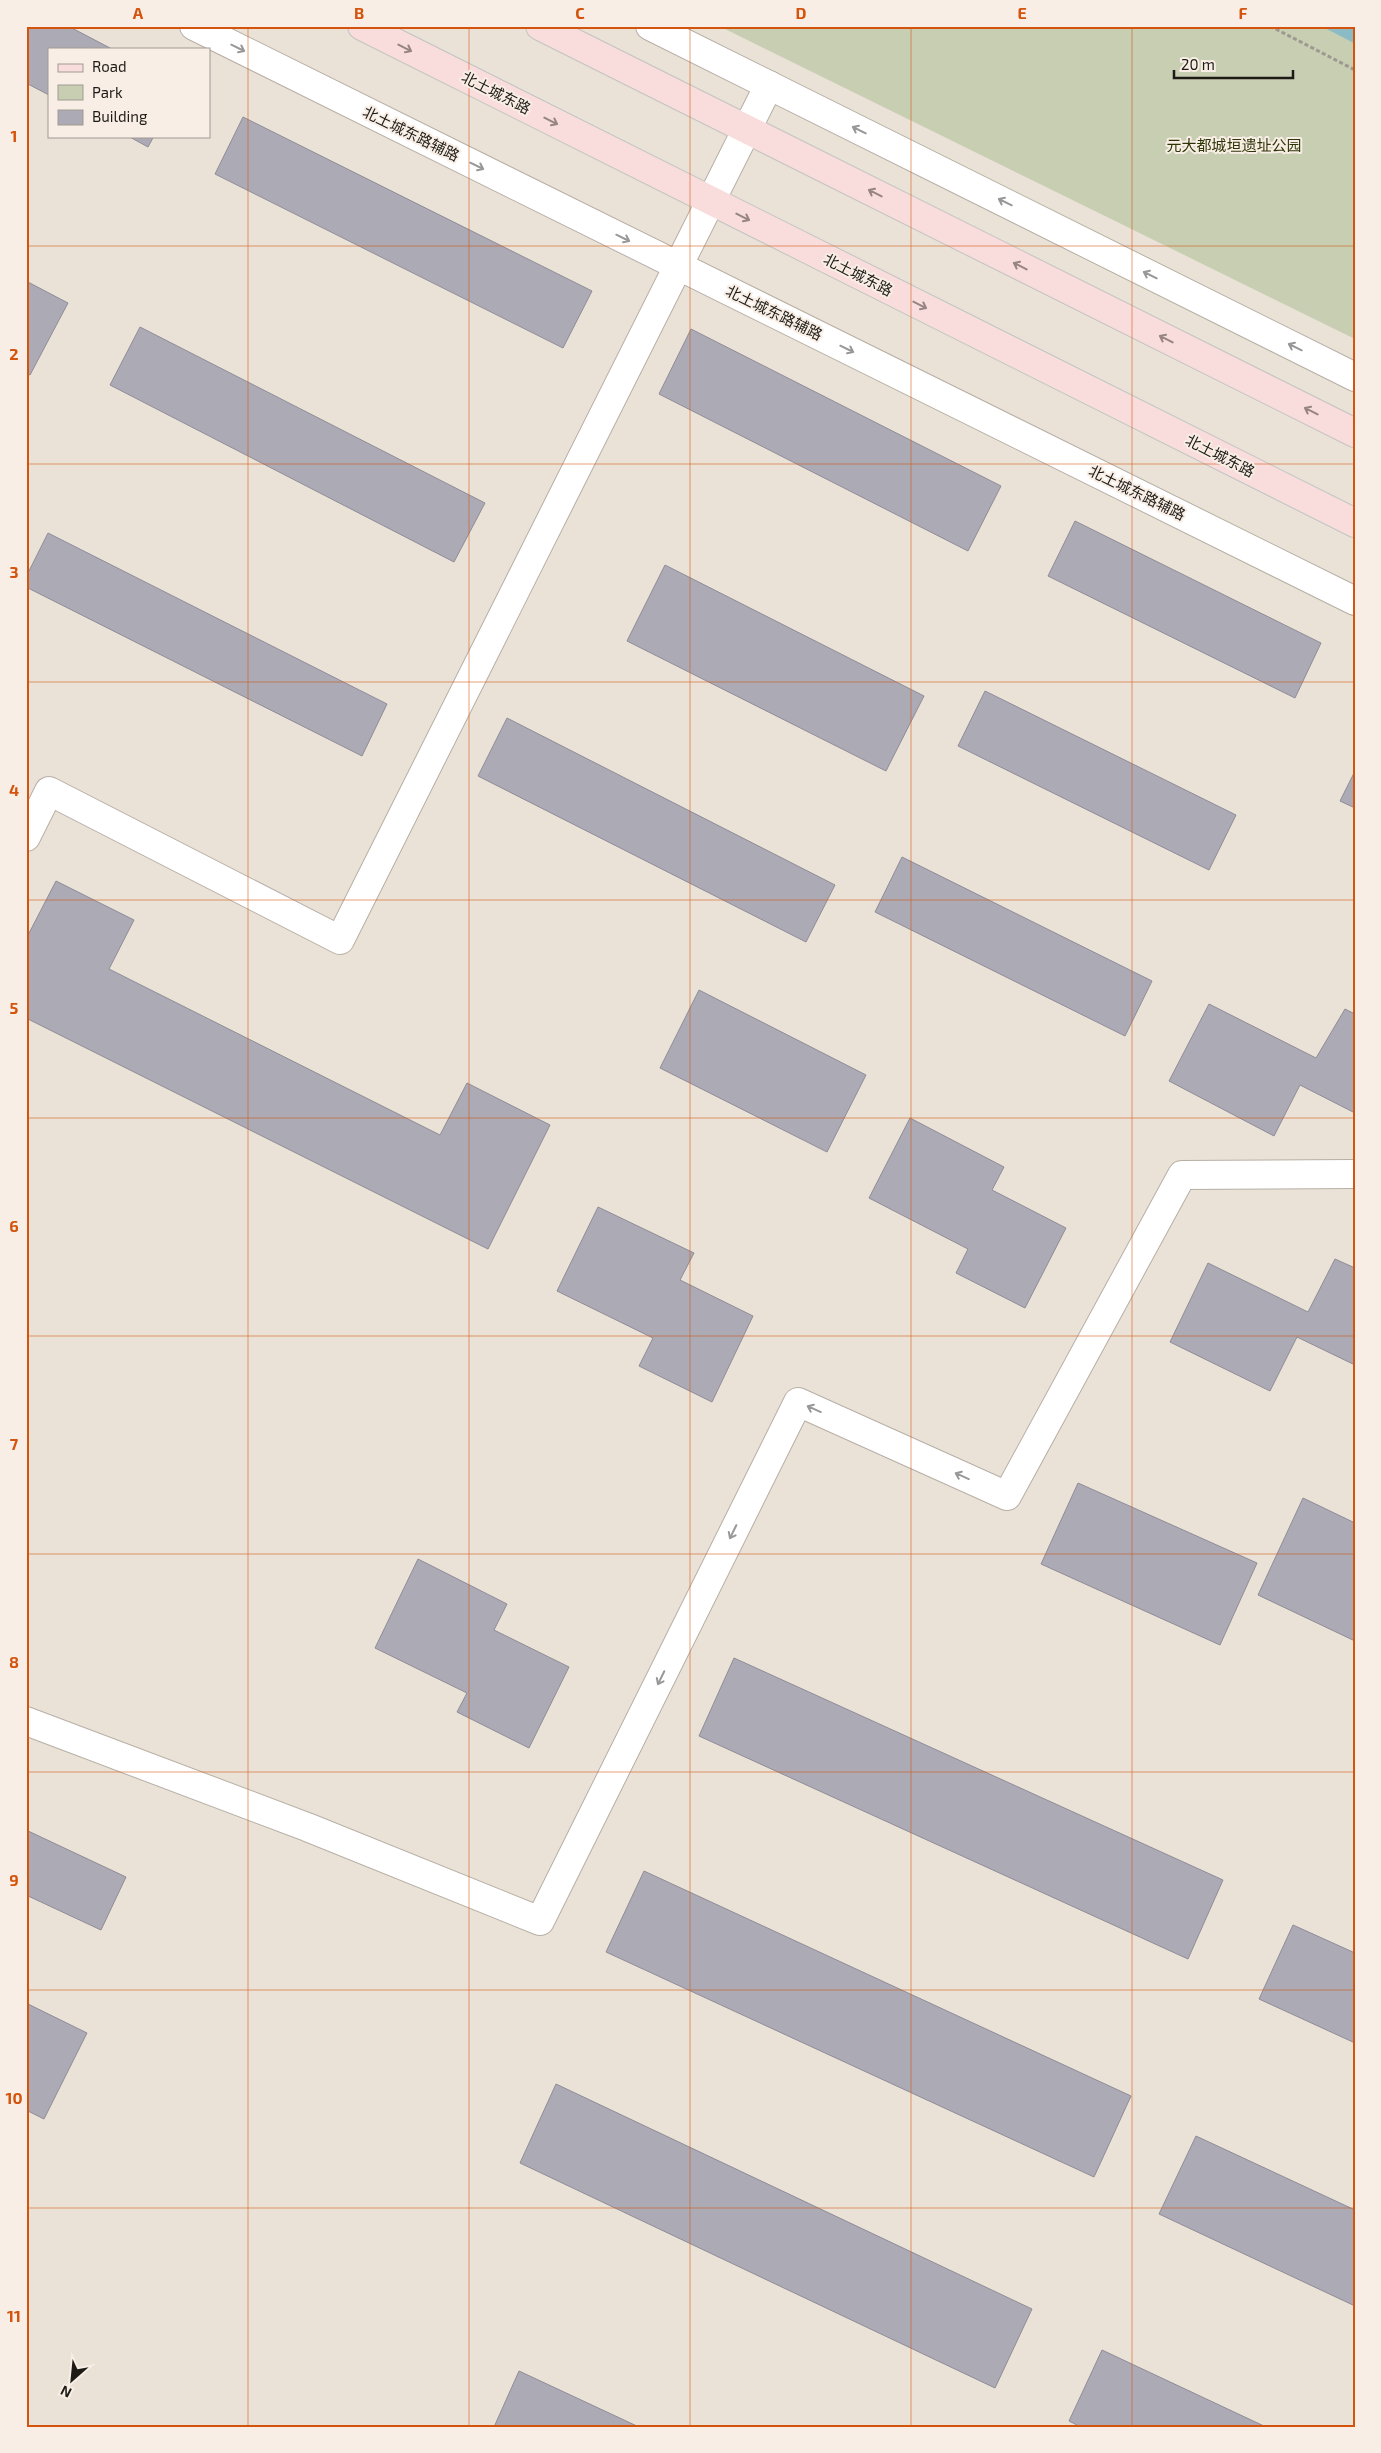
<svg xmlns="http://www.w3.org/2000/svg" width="1381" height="2453" font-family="'Exo 2','Noto Sans SC',sans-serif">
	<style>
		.green { fill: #c7ceb2 }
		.water { fill: #8bbcc5 }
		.building { fill: #acaab5; stroke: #8f8c97 }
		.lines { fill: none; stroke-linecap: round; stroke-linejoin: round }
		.street-casing { stroke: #b7afa5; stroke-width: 30 }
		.secondary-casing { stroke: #b7afa5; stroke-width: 30 }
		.primary-casing { stroke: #c4c4c3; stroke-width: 30 }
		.path { stroke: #9e9890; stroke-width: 3; stroke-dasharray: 4 2.5; stroke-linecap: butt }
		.street { stroke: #fff; stroke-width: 28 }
		.secondary { stroke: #fff; stroke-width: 28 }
		.primary { stroke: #f9dcdc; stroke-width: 28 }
		.oneway { stroke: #9a9897 }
		.oneway2 { stroke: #968583 }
		.grid { fill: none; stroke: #d4530d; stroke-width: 1; stroke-opacity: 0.55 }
		.labels { text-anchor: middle; stroke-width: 4; stroke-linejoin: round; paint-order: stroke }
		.street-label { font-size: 15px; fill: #1e1b17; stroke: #f8eee5 }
		.park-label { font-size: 15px; fill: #2d3507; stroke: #f8eee5 }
		.neatline { fill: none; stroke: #d4530d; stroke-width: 2 }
		.grid-label { font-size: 16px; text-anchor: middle; font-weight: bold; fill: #d4530d }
	</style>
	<rect width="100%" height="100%" fill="#eae1d7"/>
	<path class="green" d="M719,26h636v313z"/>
	<path class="water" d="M1321,26h34v18l-5,-3z"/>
	<path class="building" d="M26,26h42l44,23h-63v46l-23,-12z
		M243,117l349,174 -29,57 -348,-174z
		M128,136h26l-6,11z
		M26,281l42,22 -38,72 -4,-2z
		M140,327l345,176 -31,59 -344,-177z
		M691,329l310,157 -33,65 -309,-157z
		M1075,521l246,122 -26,55 -247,-122z
		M48,533l339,171 -25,52 -336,-169v-10z
		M665,565l259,131 -38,75 -259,-130z
		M985,691l251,124 -27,55 -251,-124z
		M507,718l328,167 -29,57 -328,-166z
		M1355,771v37l-15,-7z
		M902,857l250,124 -27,55 -250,-124z
		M56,881l78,39 -25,49 331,166 27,-52 83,42 -62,124 -462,-231v-79z
		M699,990l167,85 -39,77 -167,-84z
		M1209,1004l107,54 29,-49 10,5v99l-55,-28 -26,51 -105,-55z
		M910,1118l94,49 -12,23 74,38 -41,80 -69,-35 12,-24 -99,-51z
		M598,1207l96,46 -14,27 73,36 -41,86 -73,-36 14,-28 -96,-47z
		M1335,1259l20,9v97l-58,-28 -27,54 -100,-49 38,-79 100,49z
		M1078,1483l179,80 -37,82 -179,-81z
		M1303,1498l52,25v118l-97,-46z
		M418,1559l89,45 -13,26 75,37 -40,81 -72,-36 10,-19 -92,-45z
		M734,1658l489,222 -35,79 -489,-223z
		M26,1830l100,47 -25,53 -75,-35z
		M644,1871l487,225 -37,81 -488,-225z
		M1293,1925l62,28v90l-96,-44z
		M26,2003l61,30 -43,86 -18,-9z
		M556,2084l476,225 -37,79 -475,-225z
		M1196,2136l159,74v96l-196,-92z
		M1102,2350l164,77h-185l-12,-6z
		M519,2371l120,56h-145z"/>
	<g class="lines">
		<g class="street-casing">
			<path id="street" d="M26,837l23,-46 291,149 429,-855
				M26,1721l281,106 233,94 258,-519 209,94 175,-321 173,-1"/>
		</g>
		<g class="secondary-casing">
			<path id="secondary" d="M194,26l1161,575
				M650,26l705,351"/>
		</g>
		<g class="primary-casing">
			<path id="primary" d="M362,26l993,497
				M540,26l815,407"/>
		</g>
		<path class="path" d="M1270,26l85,44"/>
		<use href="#street" class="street"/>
		<use href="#secondary" class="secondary"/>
		<use href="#primary" class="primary"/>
	</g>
	<defs><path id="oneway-shaft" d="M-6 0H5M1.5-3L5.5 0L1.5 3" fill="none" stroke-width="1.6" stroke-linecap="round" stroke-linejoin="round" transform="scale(1.25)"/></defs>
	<g class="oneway">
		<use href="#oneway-shaft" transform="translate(238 48) rotate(26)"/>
		<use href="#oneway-shaft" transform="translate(859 130) rotate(-154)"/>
		<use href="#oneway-shaft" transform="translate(477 166) rotate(26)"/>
		<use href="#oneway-shaft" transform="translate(1005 202) rotate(-154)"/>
		<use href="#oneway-shaft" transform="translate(623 238) rotate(26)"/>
		<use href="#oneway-shaft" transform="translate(1150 275) rotate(-154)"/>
		<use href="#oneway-shaft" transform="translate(1295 347) rotate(-154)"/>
		<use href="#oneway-shaft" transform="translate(847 349) rotate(26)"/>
		<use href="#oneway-shaft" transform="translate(814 1409) rotate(-156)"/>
		<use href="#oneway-shaft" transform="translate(962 1476) rotate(-156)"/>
		<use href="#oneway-shaft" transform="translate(733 1532) rotate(116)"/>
		<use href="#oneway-shaft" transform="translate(661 1678) rotate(116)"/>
	</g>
	<g class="oneway2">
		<use href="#oneway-shaft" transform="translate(405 48) rotate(27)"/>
		<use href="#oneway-shaft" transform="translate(551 121) rotate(27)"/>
		<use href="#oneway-shaft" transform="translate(875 193) rotate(-153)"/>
		<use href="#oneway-shaft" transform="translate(743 217) rotate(27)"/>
		<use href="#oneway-shaft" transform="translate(1020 266) rotate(-153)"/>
		<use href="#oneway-shaft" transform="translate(920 305) rotate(27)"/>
		<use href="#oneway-shaft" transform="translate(1166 339) rotate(-153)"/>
		<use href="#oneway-shaft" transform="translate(1311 411) rotate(-153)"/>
	</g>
	<path class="grid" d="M248,26v2401M469,26v2401M690,26v2401M911,26v2401M1132,26v2401M26,246h1329M26,464h1329M26,682h1329M26,900h1329M26,1118h1329M26,1336h1329M26,1554h1329M26,1772h1329M26,1990h1329M26,2208h1329"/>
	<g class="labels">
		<g class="street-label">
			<text transform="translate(496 93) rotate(27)" y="5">北土城东路</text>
			<text transform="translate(411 134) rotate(26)" y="5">北土城东路辅路</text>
			<text transform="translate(858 275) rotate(27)" y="5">北土城东路</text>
			<text transform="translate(774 313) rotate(26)" y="5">北土城东路辅路</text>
			<text transform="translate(1220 456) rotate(27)" y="5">北土城东路</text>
			<text transform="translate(1137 493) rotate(26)" y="5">北土城东路辅路</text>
		</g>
		<g class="park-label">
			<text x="1234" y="151">元大都城垣遗址公园</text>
		</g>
	</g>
	<rect width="1381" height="2453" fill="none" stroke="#f8eee5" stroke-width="55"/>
	<rect x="48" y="48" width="162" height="90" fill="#f8eee5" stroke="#a19a93"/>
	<rect x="58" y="64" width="25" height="8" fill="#f9dcdc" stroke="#a19a93"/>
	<text x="92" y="72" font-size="15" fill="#1e1b17">Road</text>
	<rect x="58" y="85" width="25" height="15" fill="#c7ceb2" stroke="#a19a93"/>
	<text x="92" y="98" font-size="15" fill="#1e1b17">Park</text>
	<rect x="58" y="110" width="25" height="15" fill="#acaab5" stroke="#a19a93"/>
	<text x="92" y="122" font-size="15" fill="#1e1b17">Building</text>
	<g transform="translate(72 2380) rotate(207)" stroke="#f8eee5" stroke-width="4" paint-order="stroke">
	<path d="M0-4L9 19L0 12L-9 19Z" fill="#1e1b17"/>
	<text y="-8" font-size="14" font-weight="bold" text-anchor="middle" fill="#1e1b17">N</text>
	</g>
	<path d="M1174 70v8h119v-8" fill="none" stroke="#1e1b17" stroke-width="2.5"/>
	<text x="1181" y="70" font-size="15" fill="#1e1b17" stroke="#f8eee5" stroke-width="4" paint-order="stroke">20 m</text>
	<rect x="28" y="28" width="1326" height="2398" class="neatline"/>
	<g class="grid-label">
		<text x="138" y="19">A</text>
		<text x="359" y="19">B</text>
		<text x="580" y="19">C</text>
		<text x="801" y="19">D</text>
		<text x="1022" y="19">E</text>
		<text x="1243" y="19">F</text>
		<text x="14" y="142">1</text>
		<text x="14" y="360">2</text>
		<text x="14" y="578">3</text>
		<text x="14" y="796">4</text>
		<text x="14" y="1014">5</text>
		<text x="14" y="1232">6</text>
		<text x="14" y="1450">7</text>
		<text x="14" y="1668">8</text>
		<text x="14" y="1886">9</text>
		<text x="14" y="2104">10</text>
		<text x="14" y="2322">11</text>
	</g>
</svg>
